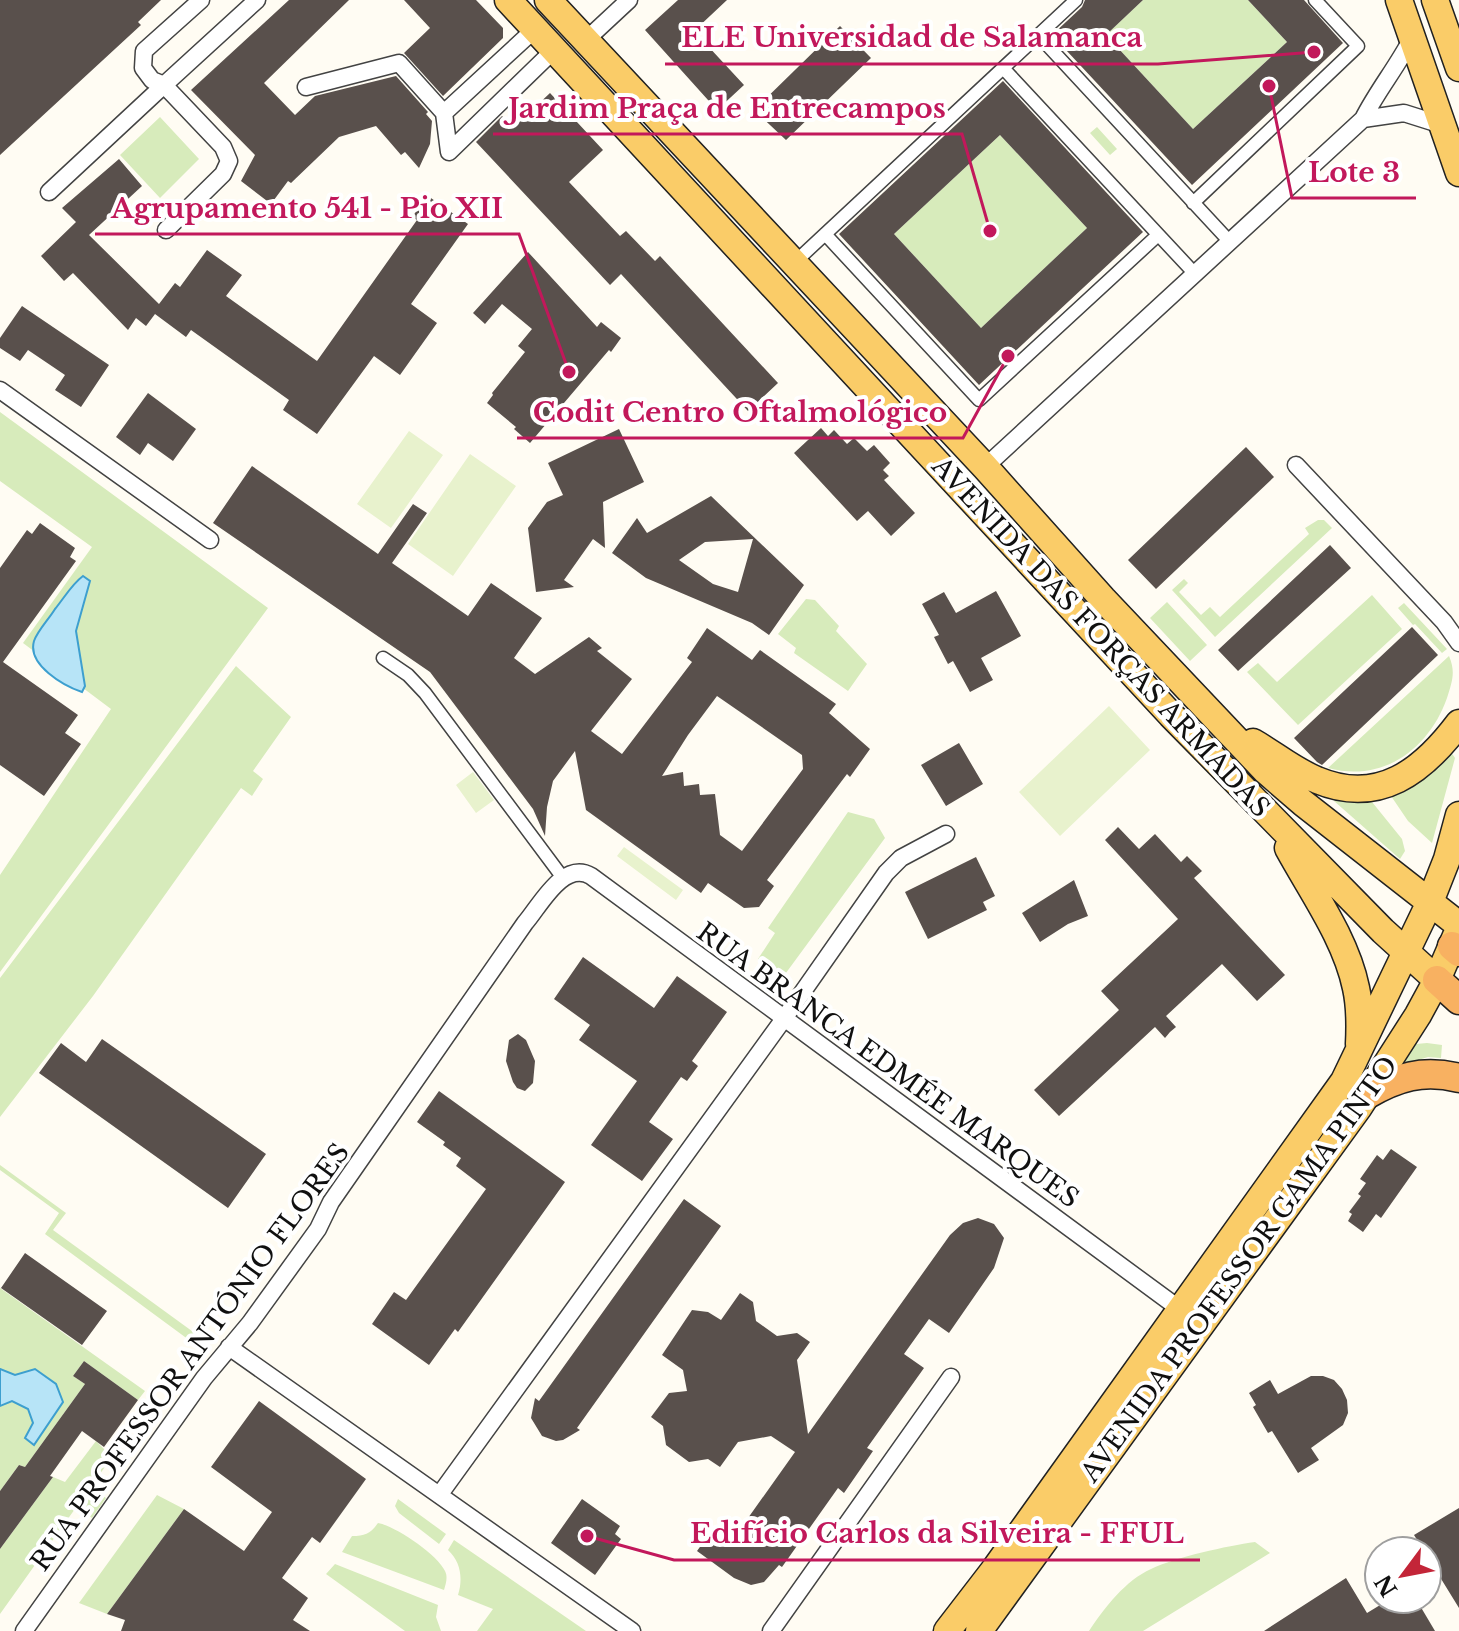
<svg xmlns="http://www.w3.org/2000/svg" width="1459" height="1631" font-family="'Libre Baskerville',serif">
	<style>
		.green { fill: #d7ebbb }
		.pitch { fill: #e8f2cd }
		.water { fill: #b7e4f7; stroke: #3d9fcf; stroke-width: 2 }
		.building { fill: #59504c; fill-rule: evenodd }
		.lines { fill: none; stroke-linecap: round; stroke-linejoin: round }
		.pedestrian-casing { stroke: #434343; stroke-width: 15 }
		.minor-casing { stroke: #434343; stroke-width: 19 }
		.primary-casing { stroke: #212121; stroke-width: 29 }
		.trunk-casing { stroke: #212121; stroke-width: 31 }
		.pedestrian { stroke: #fff; stroke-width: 12 }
		.minor { stroke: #fff; stroke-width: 16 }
		.primary { stroke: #facc68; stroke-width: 26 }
		.trunk { stroke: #f8b161; stroke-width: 28 }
		.labels { text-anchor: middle; stroke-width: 8; stroke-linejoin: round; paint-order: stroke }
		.street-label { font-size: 26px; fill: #101010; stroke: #fff }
		.leader { fill: none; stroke: #c2185b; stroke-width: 3 }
		.callout-dot { fill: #c2185b; stroke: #fff; stroke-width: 3 }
		.callout-label { font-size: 28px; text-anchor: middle; font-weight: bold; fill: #c2185b; stroke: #fff; stroke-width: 8; stroke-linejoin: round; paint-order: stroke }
	</style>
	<rect width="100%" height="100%" fill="#fffcf3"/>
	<path class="green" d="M1143,0h105l39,42 -94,87 -87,-94z
		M160,117l39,42 -39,39 -40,-43z
		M1097,127l20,22 -7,6 -20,-22z
		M1000,135l87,93 -106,100 -87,-94z
		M0,412l268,196 -268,364v-97l111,-166 -88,-66 69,-96 -92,-66z
		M1318,520h6l8,8 -117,109 -43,-47 12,-11 4,4 -9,9 22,23 9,-8 10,10 89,-83 -4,-6z
		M1372,595l30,34 -104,96 -51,-53 11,-9 19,19z
		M806,599l9,1 24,26 -3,5 31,33 -19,27 -54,-38 2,-5 -18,-14z
		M1167,602l40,43 -17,16 -40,-43z
		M1404,603l43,46 -5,4 -27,-29 -2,1 -15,-17z
		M1449,656c7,16 3,26 -2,42 -18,51 -64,85 -119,70z
		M236,666l55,51 -38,54 10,8 -11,17 -11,-8 -148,208 -93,121v-139z
		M1451,752l4,6 -23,85 -24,-22 -19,-28c26,-10 44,-20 62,-41z
		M1368,797l34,42 3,12 -5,8 -66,-58v-3z
		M848,812l26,7 11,19 -102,139 -25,-18 17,-26 -7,-5z
		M1427,1043l15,2 -1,13 -13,-1 -26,8 14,-21z
		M0,1165l66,48 -13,17 154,112 -3,9 -159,-117 14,-21 -59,-43z
		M0,1288l145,103 -7,9 -54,-39 -11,15 12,8 -60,83 -6,-2 -19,26z
		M96,1441l16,16 -112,157v-65l53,-72 12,5z
		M95,1490l11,8 -14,20 -11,-8z
		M157,1495l27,14 -77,105 -28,-11z
		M398,1499l48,35 -7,10 -40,-31 -4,-7z
		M378,1523c17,3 59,31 67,48 3,6 1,12 -1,19l-102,-38 10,-16c13,0 18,-2 26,-13z
		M454,1540l132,91h-109l16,-22 -35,-14c5,-16 3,-33 -10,-45z
		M1255,1542l15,11 -127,78h-54c15,-23 37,-51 62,-62 25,-12 76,-23 104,-27z
		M335,1564l103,41 -2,12 5,14h-36l-79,-57z"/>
	<path class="pitch" d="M409,431l34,24 -52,73 -34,-24z
		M470,454l46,32 -63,90 -45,-32z
		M1109,706l41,44 -90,86 -41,-44z
		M473,772l21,28 -18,13 -20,-28z
		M624,847l59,43 -7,10 -59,-44z"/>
	<path class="water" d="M83,576l7,5 -14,50 9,55 -3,6c-18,-6 -55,-27 -48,-51 4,-11 15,-22 21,-32 9,-11 17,-25 28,-33z
		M0,1369l15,6 20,-6 21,15 7,18 -29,43 -9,-7 8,-15 -5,-14 -16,-8 -12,5z"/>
	<path class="building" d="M0,0h161l-23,22 3,3 -141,130z
		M289,0h60l-85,83 31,32 20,-19 81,-20 32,36 -2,2 6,7 -2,23 -11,24 -14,-16 -4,3 -25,-29 -37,11 -48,46 -3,-2 -17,23 -30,-23 14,-26 -64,-65z
		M404,0h72l27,28v10l-60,58 -39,-43 26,-25z
		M678,0h49l-33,31 50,54 -27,25 -72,-80z
		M1085,0h58l-37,35 87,94 94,-87 -39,-42h56l39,43 -151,142 -140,-150 30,-28z
		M840,26l31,32 -85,82 -32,-30z
		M1003,81l140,151 -164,153 -140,-151zM1000,135l87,93 -106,100 -87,-94z
		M550,93l53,57 -34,32 51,54 6,-5 29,30 5,-5 118,127 -30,28 -127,-137 -11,11 -134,-143 26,-26 12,11z
		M119,159l23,27 -53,49 70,69 16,-21 5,4 27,-37 35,25 -16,21 91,65 100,-141 -5,-3 16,-21 40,28 -57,80 26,19 -37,52 -26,-19 -57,78 -34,-24 6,-10 -98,-70 -5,7 -31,-23 -9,12 -10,-8 -8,12 -55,-57 -9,8 -23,-25 35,-34 -14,-14z
		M528,252l69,75 4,-5 20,16 -10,14 -2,-2 -79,93 -16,-14 2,-2 -29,-24 6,-8 -1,-2 33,-41 -7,-6 14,-17 -30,-25 -17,20 -12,-11z
		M22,306l87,59 -28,42 -26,-17 10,-15 -37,-25 -8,11 -20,-13v-10z
		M148,393l48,36 -23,32 -25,-18 -8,12 -24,-18z
		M821,428l7,8 6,-6 13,14 7,-6 13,13 7,-6 16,18 -7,7 6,6 -5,4 31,33 -24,23 -23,-25 -11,10 -63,-68z
		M619,429l25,53 -41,20 2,46 -12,-9 -29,41 10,7 -38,5 -8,-64 19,-26 16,-7 -15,-32z
		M1246,447l28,30 -118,112 -28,-29z
		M252,466l126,88 35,-50 14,9 -35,50 76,53 23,-33 51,35 -28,40 21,16 54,-37 13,11 -5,3 35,28 -41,52 31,23 70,-92 -5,-4 20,-30 45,32 8,-10 76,54 -7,9 41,36 -20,28 -3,-3 -80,106 7,6 -15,21 -15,1 -36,-25 -7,10 -115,-83 -11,-59 -22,30 -6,26 -2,29 -12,-27 -103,-137 -217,-149zM717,696l85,59 1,14 -61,82 -22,-16 -5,-41 -15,1 -1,-11 -15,2 -1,-14 -21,4 26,-41z
		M711,496l93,89 -35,50 -17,-12 -106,-45 -34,-25 25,-35 10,15zM753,539l-15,53 -25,-8 -34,-24 26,-18z
		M40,523l35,25 -5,9 6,4 -73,101 75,53 -13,18 16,11 -37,52 -44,-31v-197l27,-38 5,4z
		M1330,545l21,23 -113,103 -20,-21z
		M996,591l25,45 -40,22 12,22 -23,12 -17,-31 -5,3 -14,-27 5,-2 -17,-31 22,-12 12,21z
		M1412,627l26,28 -116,110 -5,-3 -23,-24z
		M959,743l24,41 -37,22 -25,-41z
		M1118,827l21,22 16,-15 26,28 6,-6 15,15 -8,7 91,97 -28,26 -35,-37 -56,52 10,11 -6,5 -5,6 -10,-11 -96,89 -25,-26 85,-80 -18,-19 77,-72 -73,-79z
		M976,857l19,39 -12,6 4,8 -59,29 -23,-47z
		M1074,880l14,36 -20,8 -28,18 -18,-29z
		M583,957l71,51 23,-32 50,36 -35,49 6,5 -11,15 -6,-4 -32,45 24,17 -31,42 -51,-36 46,-64 -58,-41 11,-15 -36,-26z
		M518,1034l8,6 9,21 -2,22 -8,8 -8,-3 -4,-6 -7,-21 3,-21z
		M102,1039l164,115 -38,54 -189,-135 22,-30 25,19z
		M439,1091l126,91 -107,150 -3,-3 -26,36 -57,-41 22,-32 12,8 80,-111 -30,-23 5,-8 -18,-13 2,-3 -28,-20z
		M1391,1149l26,18 -36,51 -5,-4 -13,18 -15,-11 4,-7 -3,-2 12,-16 -3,-2 8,-11 -6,-4 17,-24 6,5z
		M684,1199l37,27 -144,202 3,2 -17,10 -7,1 -14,-5 -11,-18 4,-20 4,3z
		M978,1218l16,6 10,14 -10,30 -45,65 -20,-14 -25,35 20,14 -57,80 6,3 -29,42 -6,-5 -56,79 -3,-2 -15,17 -13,3 -17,-7 -37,-27 16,-22 18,13 64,-90 -24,-16 -33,6 -18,25 -12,-8 -19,3 -23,-17 -3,-19 -12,-9 18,-24 18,-2 -4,-21 -21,-15 30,-45 16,2 13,8 19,-27 13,9 3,19 21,15 20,-3 13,9 -13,18 11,74 142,-199 13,-12z
		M25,1253l82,58 -25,34 -81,-57z
		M84,1361l54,39 -34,47 -22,-16 -32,45 3,1 -53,72v-58l19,-26 6,2 60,-83 -12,-8z
		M1311,1376h12l11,4 8,9 5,11 1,13 -5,12 -32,23 8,12 -21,13 -26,-42 -4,2 -15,-26 3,-2 -7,-12 21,-13 8,14z
		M259,1401l107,78 -46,64 -8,-6 -30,41 26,20 -15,22 17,11h-189l4,-11 -18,-6 77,-105 60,42 28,-39 -61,-45z
		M582,1499l38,27 -5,8 6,5 -26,36 -44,-32z
		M1459,1508v100l-32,-52v-5h-3l-10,-16z
		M1346,1578l21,35 23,-14h26l19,32h-171z"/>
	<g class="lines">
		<g class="pedestrian-casing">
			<path id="pedestrian" d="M1038,35l192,207
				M1003,68l192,206
				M1193,203l165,-157 -43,-46
				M825,234l154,166 179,-165
				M794,263l282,-263
				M383,658l25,17 17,18 138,185"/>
		</g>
		<g class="minor-casing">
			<path id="minor" d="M201,0l-57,51 -1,17 9,12 12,5 93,-85
				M535,29l-91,84 5,39 105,-102
				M586,40l43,-40
				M306,87l93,-24 45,50
				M1363,119l41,-6 38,12
				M49,192l115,-107 59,62 6,14 -6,13 -57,56
				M0,390l210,150
				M1296,465l148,157 15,21
				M985,467l378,-348c14,-28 34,-52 49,-81
				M229,1347l403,284
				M440,1494l343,-474 103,-147 15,-15 45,-24
				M24,1631l180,-253 46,-55 68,-94 13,-27 194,-279c15,-17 38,-63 66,-47l590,434
				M771,1631l180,-254"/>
		</g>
		<g class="primary-casing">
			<path id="primary" d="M508,0l663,715 212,216 54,49
				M548,0l437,467 118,132 163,172 37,32 156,122
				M1399,0l60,173
				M1435,0l24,68
				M1253,742c21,12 41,29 64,38 62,26 106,-9 142,-57
				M1288,848c24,44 58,91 68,140 4,18 4,37 3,56
				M947,1631l47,-61 350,-489 86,-179 17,-43 12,-44
				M979,1631l380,-524 59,-92 19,-35 22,-51"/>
		</g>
		<g class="trunk-casing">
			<path id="trunk" d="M1452,946l7,6
				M1437,980l22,20
				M1366,1095c31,-18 57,-26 93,-17"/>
		</g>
		<use href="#pedestrian" class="pedestrian"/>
		<use href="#minor" class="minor"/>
		<use href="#primary" class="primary"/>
		<use href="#trunk" class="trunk"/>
	</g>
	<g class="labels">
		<g class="street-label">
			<text transform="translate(1101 637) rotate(47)" y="9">AVENIDA DAS FORÇAS ARMADAS</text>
			<text transform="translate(888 1065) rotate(36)" y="9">RUA BRANCA EDMÉE MARQUES</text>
			<text transform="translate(1239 1269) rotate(-54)" y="9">AVENIDA PROFESSOR GAMA PINTO</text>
			<text transform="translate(190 1357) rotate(-54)" y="9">RUA PROFESSOR ANTÓNIO FLORES</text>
		</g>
	</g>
	<path class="leader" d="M1314 52L1158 64H665M990 231L962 134H493M1269 86L1292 198H1416M569 372L519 234H95M1008 356L963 438H517M587 1536L674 1560H1200"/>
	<g class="callout-dot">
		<circle cx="1314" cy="52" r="8"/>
		<circle cx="990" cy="231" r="8"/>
		<circle cx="1269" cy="86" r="8"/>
		<circle cx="569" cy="372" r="8"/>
		<circle cx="1008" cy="356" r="8"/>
		<circle cx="587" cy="1536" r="8"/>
	</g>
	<g class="callout-label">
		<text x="912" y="47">ELE Universidad de Salamanca</text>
		<text x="727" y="118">Jardim Praça de Entrecampos</text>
		<text x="1354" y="182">Lote 3</text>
		<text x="307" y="218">Agrupamento 541 - Pio XII</text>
		<text x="740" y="422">Codit Centro Oftalmológico</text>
		<text x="937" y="1543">Edifício Carlos da Silveira - FFUL</text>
	</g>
	<g transform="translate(1403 1575) rotate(238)"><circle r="38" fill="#ffffff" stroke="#9f9f9f" stroke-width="2"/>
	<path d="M0-6L14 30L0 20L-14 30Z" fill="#c32538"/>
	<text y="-12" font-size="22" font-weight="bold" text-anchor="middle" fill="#101010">N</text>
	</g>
</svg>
